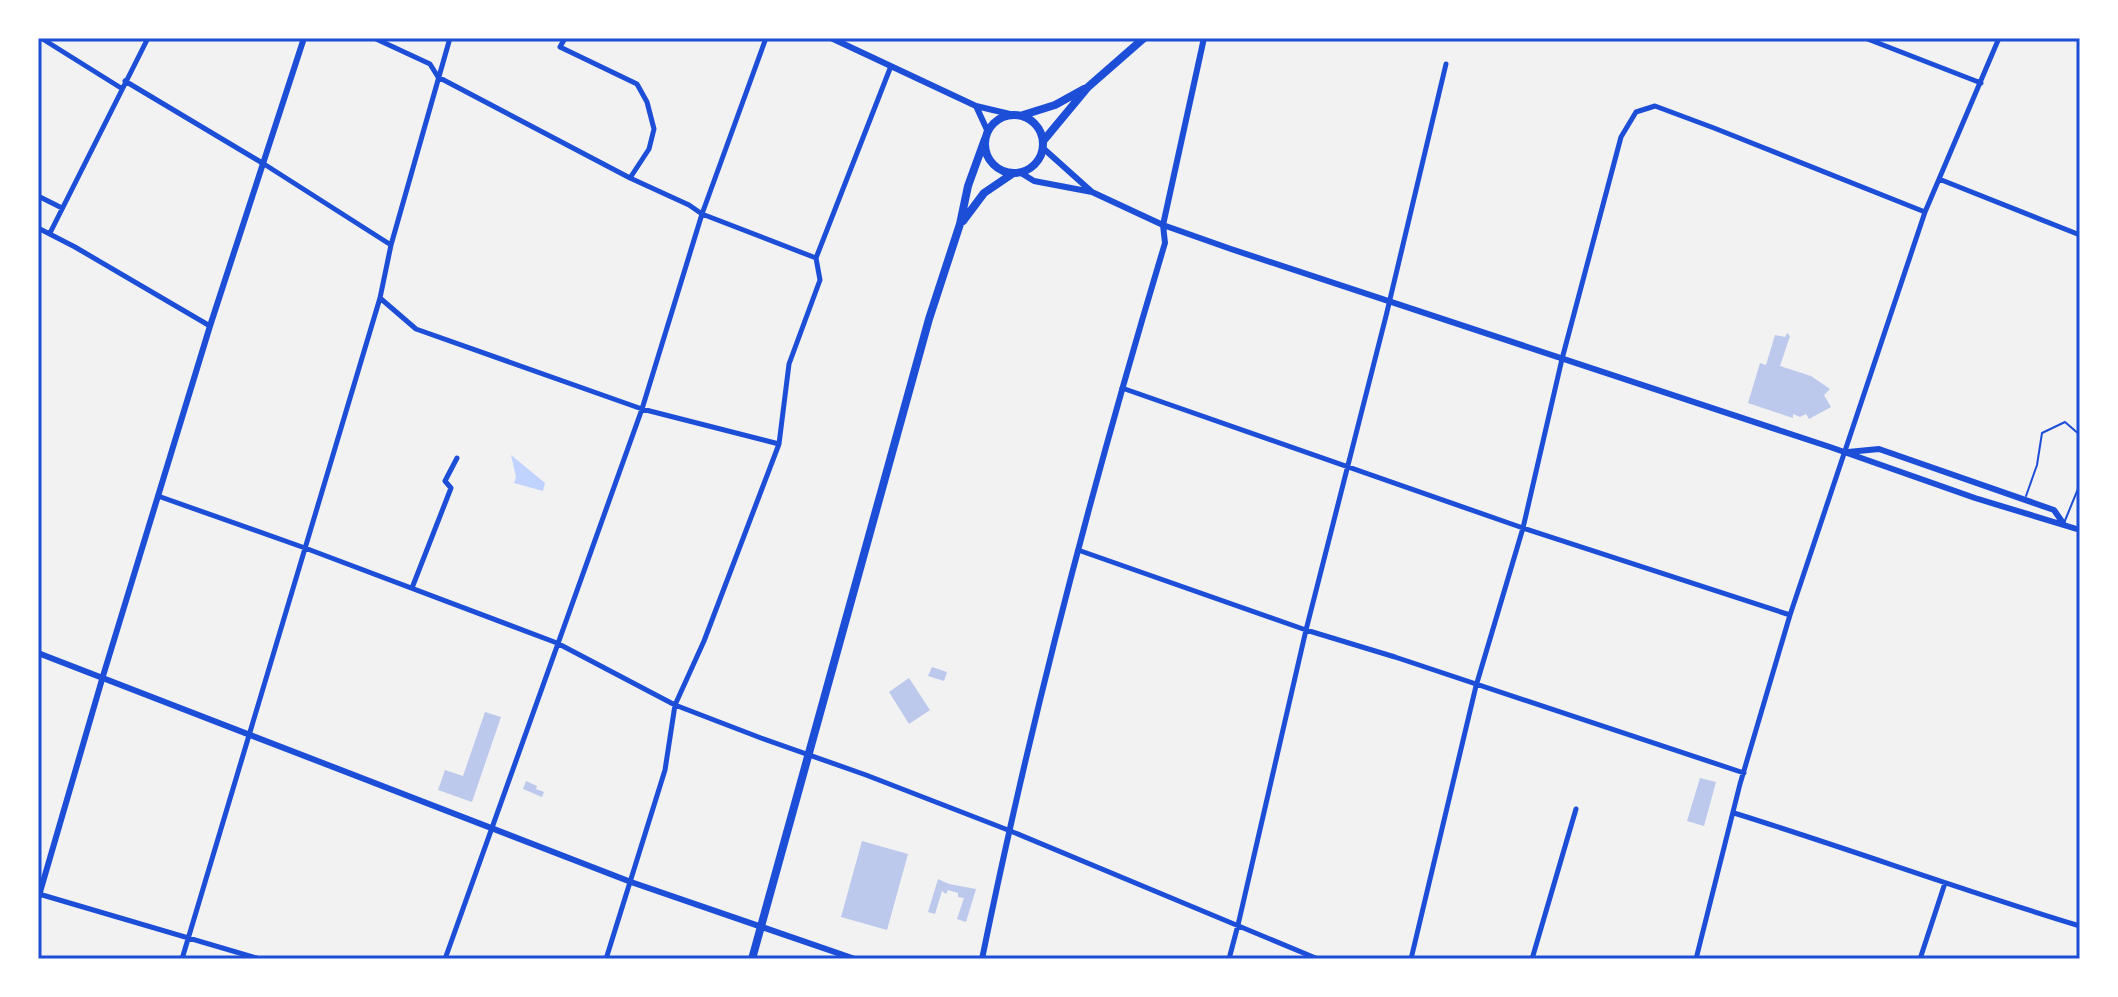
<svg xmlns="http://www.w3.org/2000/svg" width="2118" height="997" font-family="Lato,sans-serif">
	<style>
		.water { fill: #bfd3fe }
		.building { fill: #bdc9ec }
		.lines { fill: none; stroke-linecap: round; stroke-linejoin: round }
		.service { stroke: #1d4ed8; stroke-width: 2 }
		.minor { stroke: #1d4ed8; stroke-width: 5 }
		.tertiary { stroke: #1d4ed8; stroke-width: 6 }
		.secondary { stroke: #1d4ed8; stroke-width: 6 }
		.trunk { stroke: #1d4ed8; stroke-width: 8 }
		.neatline { fill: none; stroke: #1d4ed8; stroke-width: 3 }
	</style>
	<rect width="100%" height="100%" fill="#f2f2f2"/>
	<path class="water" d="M511,455l34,28 -2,8 -29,-8 2,-6z"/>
	<path class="building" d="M1787,333l3,3 -10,30 31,10 19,13 -6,6 7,12 -22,12 -3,-5 -6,3 -7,-3v4l-45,-15 12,-40 6,2 9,-30 10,2z
		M932,667l15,5 -3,9 -16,-5z
		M909,678l21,32 -21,14 -20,-32z
		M485,712l16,5 -29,85 -34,-12 7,-20 18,6z
		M1700,778l16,4 -12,44 -17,-5z
		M526,781l11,5 -1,3 8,3 -2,5 -19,-8z
		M862,841l46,13 -21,76 -46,-13z
		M938,879l11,5 27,5 -10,33 -9,-3 7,-21 -6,-1v-4l-10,-3 -2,4 -4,-3 -7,23 -7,-2z"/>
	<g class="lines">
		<path class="service" d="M2026,496l11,-31 5,-32 23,-11 15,13
			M2064,523l16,-39"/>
		<path class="minor" d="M41,38l80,50
			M374,38l56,26 8,13 192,101 59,27 13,9 114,44
			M565,38l-5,9 77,37 10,18 7,27 -5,20 -19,29
			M1865,38l116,45
			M125,81l139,83 127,81
			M1939,179l141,56
			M38,196l24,12
			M38,228l37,19 135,79
			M50,233l98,-195
			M380,298l36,31 226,80 137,35
			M1122,388l401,140 267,87
			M158,496l147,52 252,95 118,62 86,33 105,37 142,55 310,129
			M1078,550l228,80 89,27 349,116
			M412,588l39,-100 -6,-7 12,-23
			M1734,813c116,36 230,78 346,113
			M39,894l221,65
			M182,959l198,-661 11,-53 59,-207
			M445,959l197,-550 60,-195 64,-176
			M606,959l59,-189 10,-65 29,-64 75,-197 10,-80 31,-84 -4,-22 75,-192
			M1229,959l9,-34 68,-295 80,-314 60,-252
			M1411,959l65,-273 47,-158 39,-169 59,-222 15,-25 19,-6 59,22 211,84
			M1532,959l44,-150
			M1696,959l44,-175 50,-169 135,-403 74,-174
			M1920,959l25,-76"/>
		<path class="tertiary" d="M38,653l593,229 224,77"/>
		<path class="secondary" d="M831,38l145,68 38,9
			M976,106l12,26
			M1044,149l48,43
			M1021,173l13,8 58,11 71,33 68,24 599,198 145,51 105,32
			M1848,452l31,-3 175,61 9,13
			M38,899l65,-223 107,-350 94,-288
			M982,959c49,-241 112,-480 183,-716l-2,-18 41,-187"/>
		<path class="trunk" d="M985 144a29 29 0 1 1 58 0a29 29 0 1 1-58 0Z
			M1023,115l32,-10 29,-16
			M1044,140l44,-53 56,-49
			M963,221l21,-28 28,-19
			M752,959l177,-640 31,-95 8,-38 17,-47"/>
	</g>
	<rect width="2118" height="997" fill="none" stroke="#ffffff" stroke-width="80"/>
	<rect x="40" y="40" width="2038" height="917" class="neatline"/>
</svg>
